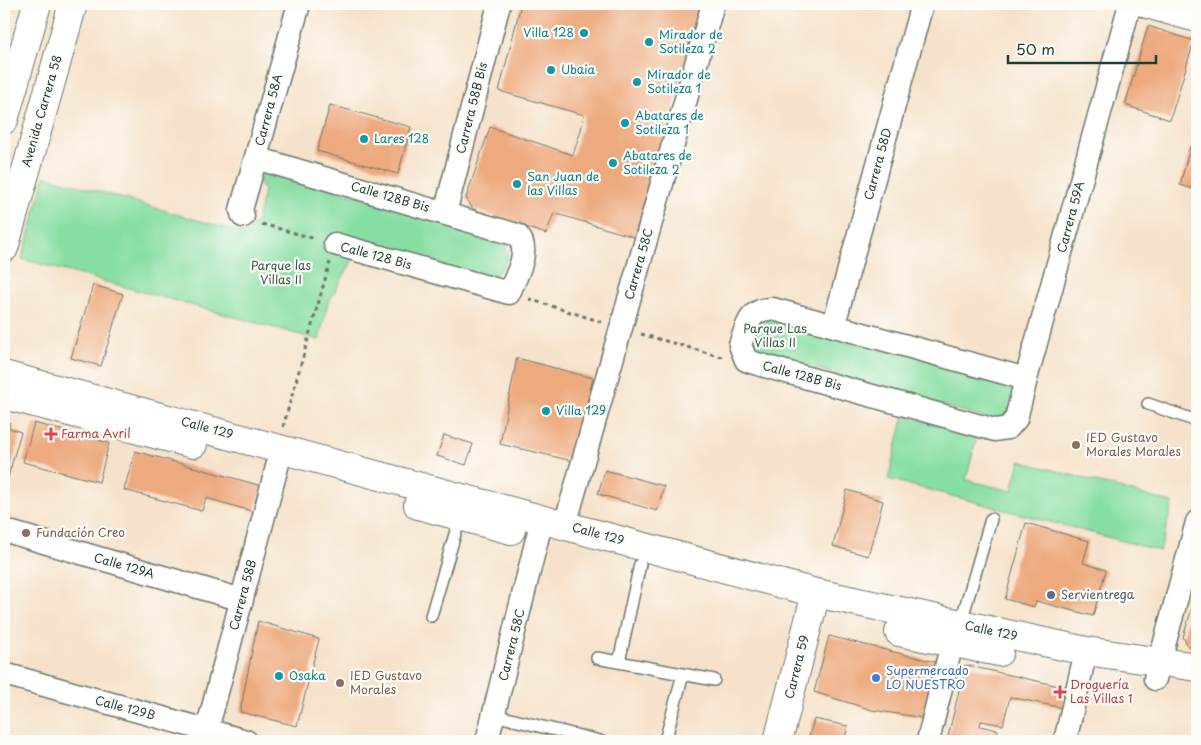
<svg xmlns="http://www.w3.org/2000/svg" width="1201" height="745" font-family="'Playpen Sans',sans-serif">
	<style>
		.green { fill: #87dea3; stroke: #538e6c }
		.building { fill: #edaa7f }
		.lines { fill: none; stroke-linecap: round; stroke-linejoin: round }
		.lane-casing { stroke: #6a7769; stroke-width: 14 }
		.street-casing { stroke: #6a7769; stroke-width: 25 }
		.secondary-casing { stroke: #6a7769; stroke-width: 30 }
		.path { stroke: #6a7769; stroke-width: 3; stroke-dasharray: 4 4; stroke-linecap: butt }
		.lane { stroke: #fff; stroke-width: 11 }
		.street { stroke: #fff; stroke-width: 22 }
		.secondary { stroke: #fff; stroke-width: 28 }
		.culture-dot { fill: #0f9aa8; stroke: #fdfcf7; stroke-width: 2 }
		.health-dot { fill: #e0444e; stroke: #fdfcf7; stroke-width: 2 }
		.education-dot { fill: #8d6e63; stroke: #fdfcf7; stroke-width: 2 }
		.service-dot { fill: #5c6f8a; stroke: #fdfcf7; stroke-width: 2 }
		.shop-dot { fill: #3f7fe0; stroke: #fdfcf7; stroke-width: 2 }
		.labels { text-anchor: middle; stroke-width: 4.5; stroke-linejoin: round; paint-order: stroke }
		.culture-label { font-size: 12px; fill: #0d838f; stroke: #fdfcf7; text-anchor: start }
		.street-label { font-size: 12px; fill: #1f3d34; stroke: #fdfcf7 }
		.park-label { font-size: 12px; fill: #345d4a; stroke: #fdfcf7 }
		.health-label { font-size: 12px; fill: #be3a42; stroke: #fdfcf7; text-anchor: start }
		.education-label { font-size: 12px; fill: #785e54; stroke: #fdfcf7; text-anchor: start }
		.service-label { font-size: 12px; fill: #4e5e75; stroke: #fdfcf7; text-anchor: start }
		.shop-label { font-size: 12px; fill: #366cbe; stroke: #fdfcf7; text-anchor: start }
	</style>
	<rect width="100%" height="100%" fill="#fdfcf7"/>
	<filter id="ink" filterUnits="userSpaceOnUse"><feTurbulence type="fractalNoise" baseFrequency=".02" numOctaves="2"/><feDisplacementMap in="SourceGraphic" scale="10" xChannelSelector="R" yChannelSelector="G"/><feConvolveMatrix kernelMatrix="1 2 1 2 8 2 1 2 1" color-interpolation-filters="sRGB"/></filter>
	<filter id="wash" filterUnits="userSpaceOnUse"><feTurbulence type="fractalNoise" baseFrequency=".0096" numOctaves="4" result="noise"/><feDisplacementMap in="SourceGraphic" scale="20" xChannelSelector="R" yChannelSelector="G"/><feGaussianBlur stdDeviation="1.12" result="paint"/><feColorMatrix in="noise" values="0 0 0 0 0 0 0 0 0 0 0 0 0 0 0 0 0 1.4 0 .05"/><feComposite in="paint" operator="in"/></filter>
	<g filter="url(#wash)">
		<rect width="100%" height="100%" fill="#f6e2cb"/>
		<path class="green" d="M264,170l238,66c10,21 6,29 -12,42l-128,-34 -34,59 -9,37 -297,-81 23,-83 197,57 15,-11 7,-32 -6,-7z
			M774,314l243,72 -7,30 -14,5 -240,-70 -5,-11 4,-12z
			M904,415l73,22 -11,43 46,11 8,-30 153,42 -13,48 -272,-72z"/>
		<g id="blocks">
			<path class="building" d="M521,4h183l-70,233 -80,-24 -8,21 -73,-25 -7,-11 24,-71 83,28 8,-25 3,-15 -85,-24z
				M1148,26l46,15 -24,79 -45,-15z
				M330,105l81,22 -13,47 -81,-23z
				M1190,147l7,2v41l-17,-5z
				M93,285l30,9 -22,72 -30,-8z
				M517,358l76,20 -20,83 -73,-17z
				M4,420l6,2 -1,6 12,4 -17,59z
				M34,423l75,20 -10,39 -76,-20z
				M444,435l29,9 -7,21 -29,-9z
				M135,451l127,35 -7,26 -49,-14 -4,13 -78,-21z
				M605,470l59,16 -7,25 -59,-17z
				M847,490l36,11 -15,55 -35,-10z
				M1026,523l63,18 -6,22 23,7 -13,46 -57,-15 -2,6 -29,-8z
				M1197,592v56l-9,-2 -5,-9z
				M258,621l61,18 -22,87 -57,-14z
				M829,636l110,27 -15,55 -52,-8 -58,-18z
				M965,665l103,23 -5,20 -53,-11 -7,28 -22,-4 -1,5 18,4 -2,11h-49z
				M814,719l34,7 -4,15h-17l-18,-4z"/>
		</g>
	</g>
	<g filter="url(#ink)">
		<use href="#blocks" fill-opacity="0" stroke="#6a7769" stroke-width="1"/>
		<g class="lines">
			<g class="lane-casing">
				<path id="lane" d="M1148,404l49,17
					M431,616l29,-99
					M960,625l31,-106
					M597,658l117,22
					M619,662l21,-98
					M494,715l106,26
					M665,741l18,-67"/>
			</g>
			<g class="street-casing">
				<path id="street" d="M256,158l261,77c15,14 -1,41 -8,58l-174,-49
					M445,213l54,-209
					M243,216l-2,-6 58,-206
					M834,324l88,-320
					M1026,379l-253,-70c-24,-1 -26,17 -33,36l6,15 8,3 241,67 13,-2 8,-9 10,-40 104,-375
					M565,525l148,-521
					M6,531l236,69
					M4,674l242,67
					M1155,679l42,-157
					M204,741l78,-293
					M487,741l55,-222
					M928,741l24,-98
					M1065,741l21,-90"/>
			</g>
			<g class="secondary-casing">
				<path id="secondary" d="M1147,4l50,14
					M4,120l33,-116
					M4,248l69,-244
					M4,375l812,218 270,58 111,16
					M4,395l189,49
					M418,505l93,25
					M899,632l100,20
					M778,741l38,-148"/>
			</g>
			<path class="path" d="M262,224l54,15
				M529,299l73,23
				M641,334l81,23
				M283,427l47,-165"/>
			<use href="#lane" class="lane"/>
			<use href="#street" class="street"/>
			<use href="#secondary" class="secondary"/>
		</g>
	</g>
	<g class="culture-dot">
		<circle cx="584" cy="33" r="5"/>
		<circle cx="649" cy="42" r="5"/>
		<circle cx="551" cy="70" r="5"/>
		<circle cx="637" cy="82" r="5"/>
		<circle cx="625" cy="123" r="5"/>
		<circle cx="364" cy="139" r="5"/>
		<circle cx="613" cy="163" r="5"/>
		<circle cx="517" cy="184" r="5"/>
		<circle cx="546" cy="411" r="5"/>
		<circle cx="279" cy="676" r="5"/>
	</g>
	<g class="health-dot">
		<path d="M48.5 426.5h5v5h5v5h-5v5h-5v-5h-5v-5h5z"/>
		<path d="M1057.5 684.5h5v5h5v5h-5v5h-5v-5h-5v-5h5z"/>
	</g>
	<g class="education-dot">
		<circle cx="1076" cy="445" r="5"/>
		<circle cx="26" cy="533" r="5"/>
		<circle cx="340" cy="683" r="5"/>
	</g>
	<circle class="service-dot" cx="1051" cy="595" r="5"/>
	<circle class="shop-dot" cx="876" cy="678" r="5"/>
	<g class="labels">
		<g class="culture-label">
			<text x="574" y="37" text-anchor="end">Villa 128</text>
			<text x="659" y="39">Mirador de<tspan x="659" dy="14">Sotileza 2</tspan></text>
			<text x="561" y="74">Ubaia</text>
			<text x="647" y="79">Mirador de<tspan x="647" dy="14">Sotileza 1</tspan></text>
			<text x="635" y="120">Abatares de<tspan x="635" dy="14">Sotileza 1</tspan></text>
			<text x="374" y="143">Lares 128</text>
			<text x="623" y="160">Abatares de<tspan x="623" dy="14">Sotileza 2</tspan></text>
			<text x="527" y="181">San Juan de<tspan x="527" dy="14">las Villas</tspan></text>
			<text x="556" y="415">Villa 129</text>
			<text x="289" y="680">Osaka</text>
		</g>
		<g class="street-label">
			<text transform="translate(472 108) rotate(-76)" y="4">Carrera 58B Bis</text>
			<text transform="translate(269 110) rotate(-75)" y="4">Carrera 58A</text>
			<text transform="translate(42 111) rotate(-74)" y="4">Avenida Carrera 58</text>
			<text transform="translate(878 164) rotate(-75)" y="4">Carrera 58D</text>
			<text transform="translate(390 197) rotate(16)" y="4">Calle 128B Bis</text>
			<text transform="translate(1071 217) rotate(-75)" y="4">Carrera 59A</text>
			<text transform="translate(376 256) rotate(15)" y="4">Calle 128 Bis</text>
			<text transform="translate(639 264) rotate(-74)" y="4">Carrera 58C</text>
			<text transform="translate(802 376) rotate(15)" y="4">Calle 128B Bis</text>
			<text transform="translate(207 428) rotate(15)" y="4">Calle 129</text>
			<text transform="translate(598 534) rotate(15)" y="4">Calle 129</text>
			<text transform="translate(124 566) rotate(16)" y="4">Calle 129A</text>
			<text transform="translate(243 595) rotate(-75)" y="4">Carrera 58B</text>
			<text transform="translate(991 631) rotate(12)" y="4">Calle 129</text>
			<text transform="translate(512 645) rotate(-76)" y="4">Carrera 58C</text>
			<text transform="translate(797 667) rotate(-76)" y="4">Carrera 59</text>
			<text transform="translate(125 708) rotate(15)" y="4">Calle 129B</text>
		</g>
		<g class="park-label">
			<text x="281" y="270">Parque las<tspan x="281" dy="14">Villas II</tspan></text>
			<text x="775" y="333">Parque Las<tspan x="775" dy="14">Villas II</tspan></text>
		</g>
		<g class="health-label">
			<text x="61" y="438">Farma Avril</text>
			<text x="1070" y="689">Droguería<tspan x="1070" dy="14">Las Villas 1</tspan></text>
		</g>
		<g class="education-label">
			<text x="1086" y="442">IED Gustavo<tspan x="1086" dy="14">Morales Morales</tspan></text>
			<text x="36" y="537">Fundación Creo</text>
			<text x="350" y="680">IED Gustavo<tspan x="350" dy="14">Morales</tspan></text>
		</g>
		<g class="service-label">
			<text x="1061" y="599">Servientrega</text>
		</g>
		<g class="shop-label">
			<text x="886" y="675">Supermercado<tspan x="886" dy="14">LO NUESTRO</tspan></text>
		</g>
	</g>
	<rect width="1201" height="745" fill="none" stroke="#fdfcf7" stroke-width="20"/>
	<path d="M1008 55v8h148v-8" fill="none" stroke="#1f3d34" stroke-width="2.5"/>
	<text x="1016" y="55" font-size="15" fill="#1f3d34" stroke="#fdfcf7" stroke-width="4" paint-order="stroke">50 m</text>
</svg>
